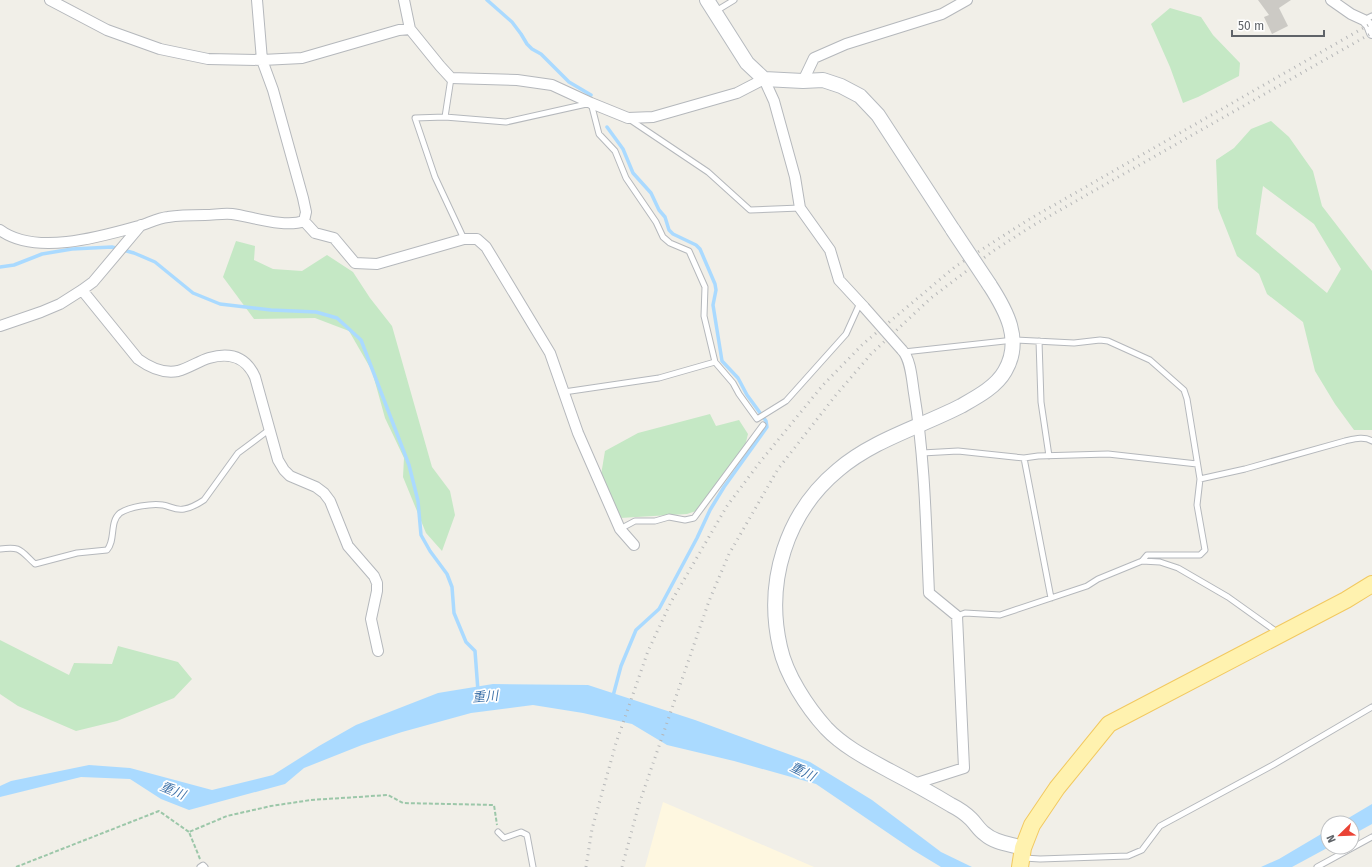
<svg xmlns="http://www.w3.org/2000/svg" width="1372" height="867" font-family="'Fira Sans','Noto Sans JP',sans-serif">
	<style>
		.commercial { fill: #fef7e0 }
		.green { fill: #c5e8c5; fill-rule: evenodd }
		.water { fill: #aadaff }
		.lines { fill: none; stroke-linecap: round; stroke-linejoin: round }
		.stream { stroke: #aadaff; stroke-width: 3.5 }
		.building { fill: #cccac5 }
		.lane-casing { stroke: #b5b8bc; stroke-width: 7 }
		.street-casing { stroke: #b5b8bc; stroke-width: 12 }
		.secondary-casing { stroke: #b6babf; stroke-width: 16 }
		.primary-casing { stroke: #f2c960; stroke-width: 18 }
		.path { stroke: #9cc7a9; stroke-width: 2; stroke-dasharray: 4 2; stroke-linecap: butt }
		.lane { stroke: #fff; stroke-width: 5 }
		.street { stroke: #fff; stroke-width: 10 }
		.secondary { stroke: #fff; stroke-width: 14 }
		.primary { stroke: #fff2af; stroke-width: 16 }
		.rail { stroke: #b6b7b8; stroke-width: 3; stroke-dasharray: 1 5; stroke-linecap: butt }
		.street-bridge-casing { stroke: #b5b8bc; stroke-width: 12; stroke-linecap: butt }
		.secondary-bridge-casing { stroke: #b6babf; stroke-width: 16; stroke-linecap: butt }
		.street-bridge { stroke: #fff; stroke-width: 10 }
		.secondary-bridge { stroke: #fff; stroke-width: 14 }
		.labels { text-anchor: middle; stroke-width: 3.5; stroke-linejoin: round; paint-order: stroke }
		.water-label { font-size: 13px; font-style: italic; fill: #4174aa; stroke: #fff }
	</style>
	<rect width="100%" height="100%" fill="#f1efe8"/>
	<path class="commercial" d="M663,802l151,65h-169z"/>
	<path class="green" d="M1170,8l31,9 12,18 27,28 -1,13 -41,21 -15,6 -13,-36 -19,-43z
		M1271,121l18,16 24,34 9,35 50,65v159h-18l-19,-26 -20,-33 -12,-49 -36,-28 -8,-20 -22,-18 -19,-48 -2,-48 18,-12 17,-19zM1263,186l51,38 27,45 -14,24 -71,-59z
		M236,241l19,5 -1,14 19,9 29,2 25,-16 26,17 17,26 22,28 40,141 18,24 5,24 -13,36 -16,-18 -23,-56 1,-19 -19,-40 -13,-47 -23,-40 -34,-13 -61,1 -31,-42z
		M710,414l6,12 23,-6 9,14 -3,12 -49,65 -9,3 -67,4 -19,-43 4,-24 33,-18z
		M0,640l69,35 5,-12 38,1 6,-18 60,16 14,17 -18,19 -57,23 -41,10 -58,-25 -18,-12z"/>
	<path class="water" d="M493,684l95,1 107,35 115,42 62,38 69,52 31,15h-31l-28,-17 -97,-66 -82,-23 -67,-16 -35,-21 -49,-11 -50,-8 -62,8 -69,19 -40,13 -58,23 -19,16 -96,26 -28,-11 -31,-20 -49,-2 -81,20v-11l11,-5 78,-16 41,3 82,22 61,-15 46,-29 37,-21 82,-32z
		M1372,804v20l-20,11v-12h-12z
		M1328,830v17h1l-37,20h-31l18,-8z"/>
	<g class="lines">
		<path class="stream" d="M487,0l25,22 9,12 6,10 5,5 9,5 28,28 22,13
			M607,127l16,22 10,24 18,20 8,17 6,7 4,13 4,4 23,11 4,4 15,35 1,6 -3,15 9,56 16,17 9,17 19,26 1,6 -43,60 -14,23 -13,28 -38,71 -23,21 -15,36 -8,30
			M0,267l14,-2 28,-11 30,-5 40,-2 22,6 21,9 38,31 27,11 51,6 45,2 21,6 24,22 48,125 9,36 3,34 9,16 17,23 5,13 2,26 12,29 9,9 3,40"/>
	</g>
	<path class="building" d="M1258,0h33l-12,8 9,18 -16,8 -8,-17 5,-2z"/>
	<g class="lines">
		<g class="lane-casing">
			<path id="lane" d="M716,11l18,-11
				M1364,20l8,-4
				M451,78l-6,39 -30,1 20,59 29,62
				M445,117l61,5 85,-19 8,31 16,17 11,27 30,44 7,15 7,6 19,8 16,36 -1,29 11,46 18,21 6,11 18,25 29,-18 60,-67 14,-31
				M629,119l79,53 42,38 50,-2
				M1039,341l2,61 8,54
				M904,352l110,-12 60,3 26,-3 8,1 42,19 34,30 3,9 13,80 45,-10 100,-28c9,-2 19,-5 27,0
				M564,392l95,-14 56,-16
				M922,453l36,-2 66,7 14,-2 70,-2 89,10
				M1024,458l27,140
				M620,529l15,-8h20l14,-4 16,3 9,-2 69,-93
				M0,549c21,-3 20,1 35,15l42,-11 30,-3c9,-10 2,-28 13,-37 9,-6 32,-10 43,-8 7,1 13,6 21,4 7,-1 14,-5 20,-9l34,-47 32,-24
				M1142,561l18,1 18,6 50,29 49,35
				M957,616l8,-3 35,2 87,-29 11,-7 44,-18 5,-6h53l5,-5 -8,-45 3,-26
				M498,832l6,6 17,-6 6,3 6,32
				M1024,858l16,1 88,-3 14,-6 18,-24 113,-61 99,-58
				M200,867l3,-2 2,2
				M1317,867l55,-30"/>
		</g>
		<g class="street-casing">
			<path id="street" d="M50,0l57,30 53,19 48,10 54,1 40,-2 97,-28 11,-1 30,37 11,12 66,2 35,5 39,18 37,15 25,-1 84,-24 27,-14 10,22 21,76 5,31 30,42 9,30 25,27
				M404,0l6,29
				M1331,0l20,14 13,6 5,5 3,8
				M803,81l11,-23 32,-14 96,-30 25,-14
				M304,221l11,12 19,5 21,25 22,1 87,-25h13l9,8 64,106 28,80 42,96 14,16
				M0,230c35,26 100,7 139,-4 10,-3 19,-8 29,-9 12,-2 25,-2 37,-2 9,0 18,-2 27,-1 21,3 53,14 72,7l2,-9 -3,-14 -30,-108 -11,-30 -5,-60
				M82,290l56,69c11,8 25,15 40,12 11,-3 21,-10 31,-13 21,-6 37,-1 46,19l23,83 6,10 6,6 26,11 8,6 6,8 18,45 26,30 3,7v8l-6,28 7,32
				M0,326l41,-14 19,-8 22,-14 11,-8 48,-57
				M902,350c9,9 10,31 12,43 11,66 12,133 15,200l28,23 7,152 -50,16"/>
		</g>
		<g class="secondary-casing">
			<path id="secondary" d="M707,0l40,63 17,16 39,2 20,-1 18,6 19,10 18,19 75,115
				M989,284c17,26 34,56 16,87 -9,16 -28,26 -44,35 -41,21 -88,34 -123,64 -52,43 -73,112 -58,177 6,28 27,60 46,81 18,19 42,31 64,43 21,11 41,22 61,34 8,4 14,8 20,14 5,5 8,11 14,15 10,9 25,10 38,14"/>
		</g>
		<g class="primary-casing">
			<path id="primary" d="M1020,867l3,-19 9,-23 25,-37 52,-64 237,-124 26,-16"/>
		</g>
		<path class="path" d="M200,859l-11,-27 38,-16 44,-10 40,-6 77,-5 15,8 91,2 3,20
			M16,867l143,-56 30,21"/>
		<use href="#lane" class="lane"/>
		<use href="#street" class="street"/>
		<use href="#secondary" class="secondary"/>
		<use href="#primary" class="primary"/>
		<path class="rail" d="M586,867l6,-38 24,-86 32,-92 23,-49 56,-96 33,-44 63,-77 40,-41 93,-78 72,-46 344,-197
			M622,867l17,-63 70,-203 20,-47 49,-85 58,-74 35,-41 60,-56 62,-47 39,-25 340,-193"/>
		<g class="street-bridge-casing">
			<path id="street-bridge" d="M864,307l38,43"/>
		</g>
		<g class="secondary-bridge-casing">
			<path id="secondary-bridge" d="M953,230l36,54"/>
		</g>
		<use href="#street-bridge" class="street-bridge"/>
		<use href="#secondary-bridge" class="secondary-bridge"/>
	</g>
	<g class="labels">
		<g class="water-label">
			<text transform="translate(485 696) rotate(-5)" y="5">重川</text>
			<text transform="translate(803 771) rotate(26)" y="5">重川</text>
			<text transform="translate(173 790) rotate(23)" y="5">重川</text>
		</g>
	</g>
	<g transform="translate(1340 835) rotate(247)"><circle r="19" fill="#ffffff" stroke="#bfc1c3"/>
	<path d="M0-3L7 15L0 10L-7 15Z" fill="#ea4335"/>
	<text y="-6" font-size="11" font-weight="bold" text-anchor="middle" fill="#5f6368">N</text>
	</g>
	<path d="M1232 30v6h92v-6" fill="none" stroke="#5f6368" stroke-width="2"/>
	<text x="1238" y="30" font-size="12" fill="#5f6368" stroke="#ffffff" stroke-width="3" paint-order="stroke">50 m</text>
</svg>
